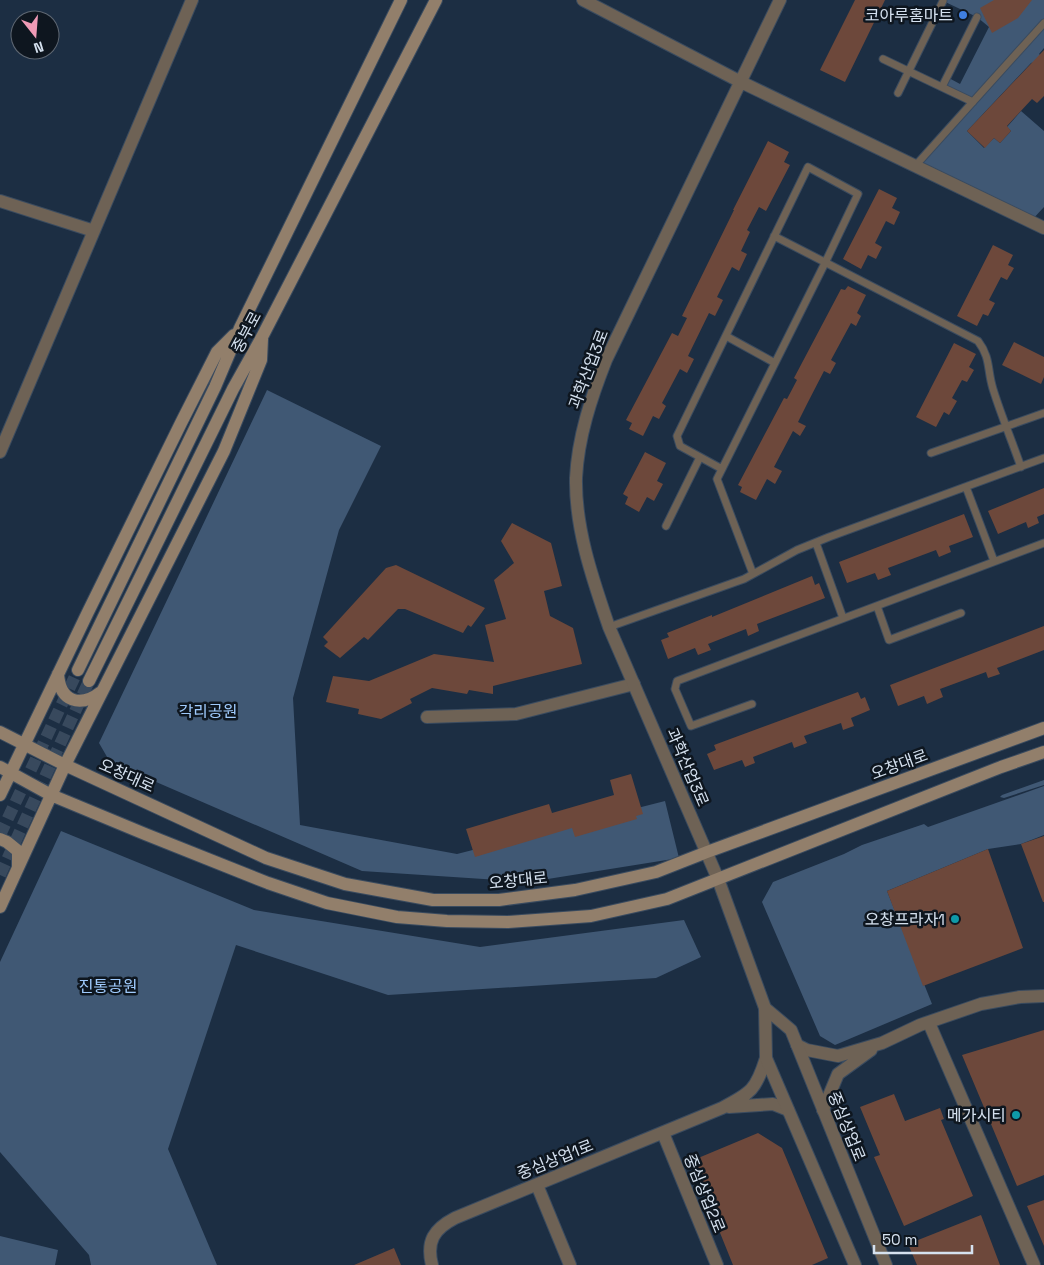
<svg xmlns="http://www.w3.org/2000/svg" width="1044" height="1265" font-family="'Space Grotesk','Noto Sans KR',sans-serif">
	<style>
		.green { fill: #405874 }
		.building { fill: #6d483b }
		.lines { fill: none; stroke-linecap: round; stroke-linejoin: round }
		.secondary-tunnel { stroke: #38495d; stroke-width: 12; stroke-dasharray: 12 6; stroke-linecap: butt }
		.service-casing { stroke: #3a4b5f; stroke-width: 9 }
		.minor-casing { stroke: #3a4b5f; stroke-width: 14 }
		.tertiary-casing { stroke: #3a4b5f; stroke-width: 14 }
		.secondary-casing { stroke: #3a4b5f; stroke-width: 14 }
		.service { stroke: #6e6255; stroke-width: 7 }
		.minor { stroke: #6e6255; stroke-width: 12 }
		.tertiary { stroke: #6e6255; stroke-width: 12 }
		.secondary { stroke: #927f6b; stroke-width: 12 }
		.shop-dot { fill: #3f7fe0; stroke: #0e161f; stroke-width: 2 }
		.culture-dot { fill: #0f9aa8; stroke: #0e161f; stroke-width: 2 }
		.labels { text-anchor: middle; stroke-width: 5; stroke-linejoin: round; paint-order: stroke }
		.poi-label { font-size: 16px; fill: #d5e1ef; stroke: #0e161f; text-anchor: end }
		.street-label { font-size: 16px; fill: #d5e1ef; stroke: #0e161f }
		.park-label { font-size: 16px; fill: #9fcafc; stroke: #0e161f }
	</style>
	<rect width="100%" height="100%" fill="#1c2e43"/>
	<path class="green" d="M941,0h103v48l-5,6 5,5 -13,4 -64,68 17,17 10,-10 6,5 11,-12 -4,-4 14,-16 23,20v76l-13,14 -115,-56 56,-63 -30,-15 5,-10 13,7 29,-57 -12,-10z
		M267,390l114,56 -42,84 -46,168 7,127 157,29 208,-53 14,57 -150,24 -167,-11 -252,-109 -11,-19z
		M1044,780v5l-40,13 -4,-1 2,-2z
		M1044,786v49l-23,9 -33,5 -101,42 45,113 -97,41 -15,-9 -58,-134 11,-20 71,-28 18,-9 62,-21 4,3z
		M61,831l193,79 226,37 204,-27 17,37 -45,21 -268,17 -152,-50 -68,204 49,116h-126l-2,-10 -89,-103v-190z
		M0,1236l58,14 -3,15h-55z"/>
	<path class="building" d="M855,0h30l-40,82 -25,-12z
		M994,0h38l-14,18 -26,15 -12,-25z
		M1044,50v46l-7,7 -5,-4 -25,27 4,5 -11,12 -6,-5 -9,10 -18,-17z
		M768,141l21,11 -5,10 6,3 -24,46 -7,-4 -12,23 3,2 -9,19 6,3 -8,17 -7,-4 -15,30 6,3 -8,16 -6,-3 -21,43 6,3 -7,14 -7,-4 -18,34 4,3 -7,13 -6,-3 -10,20 -14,-7 3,-6 -6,-3 46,-87 6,3 9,-18 -5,-2 52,-106h-1z
		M879,189l18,9 -5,10 8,4 -6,13 -8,-4 -11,22 7,4 -6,12 -8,-4 -7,14 -18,-10z
		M993,245l20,10 -5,10 6,3 -7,12 -6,-3 -12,23 6,3 -7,13 -5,-2 -6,12 -20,-10z
		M848,286l18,9 -9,18 4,3 -5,10 -5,-3 -20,37 5,3 -6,11 -6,-3 -17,33 -9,18 8,4 -6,10 -7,-5 -19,36 8,4 -7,13 -8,-5 -11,21 -16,-8 2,-5 -4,-2 46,-87 3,1 10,-19 -3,-2 47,-89 4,1z
		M1014,342l30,15v20l-3,7 -39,-19z
		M954,343l22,11 -7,13 5,3 -7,12 -5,-2 -10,18 5,3 -8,14 -5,-3 -8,15 -20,-10z
		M645,452l21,11 -9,18 6,3 -9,17 -7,-4 -8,15 -14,-8 3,-7 -5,-3z
		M1044,488v26l-7,3 2,6 -11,5 -2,-6 -28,12 -10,-23z
		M964,514l9,23 -24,9 2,6 -12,5 -3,-7 -48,18 3,7 -13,5 -3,-7 -28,10 -8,-21z
		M512,523l39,20 11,43 -18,5 6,25 23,12 9,36 -89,22v8l-24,-4 -2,4 -35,-6 -22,11 2,4 -31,16 -23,-5 1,-5 -33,-7 7,-26 36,5 65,-27 60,8 -9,-37 21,-6 -12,-39 20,-17 -13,-22z
		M396,565l89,43 -14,19 -3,-2 -5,8 -58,-24h-7l-30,31 -4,-3 -24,21 -16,-12 4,-4 -5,-5 63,-69z
		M812,576l3,9 4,-2 6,15 -68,26 2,7 -11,5 -2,-7 -38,15 3,6 -13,5 -3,-7 -27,11 -7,-19 8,-3 -2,-4 45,-18v2z
		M1044,626v24l-47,18 3,6 -12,4 -2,-6 -46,17 3,8 -16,7 -3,-8 -26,10 -8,-21z
		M858,692l3,7 4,-2 5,13 -19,8 3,8 -11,4 -2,-7 -37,13 3,7 -13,5 -2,-6 -39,15 2,6 -10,4 -3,-7 -28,10 -7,-16 9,-4 -2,-5z
		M631,774l12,40 -7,2 1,3 -62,18 -3,-9 -97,29 -9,-28 83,-25 3,9 62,-18 -4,-15z
		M1044,836v66h-1l-22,-58z
		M988,849l35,99 -100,38 -36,-95z
		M1044,1030v145l-27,11 -55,-131z
		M894,1094l11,27 35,-13 4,11 -3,1 32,76 -69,30 -30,-69 6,-2 -20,-48z
		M758,1133l24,15 46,110 -16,7h-79l-42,-104z
		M1044,1200v46l-17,-40z
		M981,1215l19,50h-83l-9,-21z
		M394,1248l7,17h-47z"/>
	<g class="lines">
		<path class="secondary-tunnel" d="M0,835l78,-165
			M0,875l89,-194"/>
		<g class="service-casing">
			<path id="service" d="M883,59l90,43
				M942,87l35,-70
				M898,93l45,-92
				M916,165l128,-142
				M774,236l204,105c13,17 9,29 15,48 8,26 19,52 28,78
				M726,336l49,27
				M931,453l113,-40
				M722,469l-42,-23 -3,-10 131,-269 50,27 -33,69 -108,216 36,95
				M966,487l28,74
				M666,526l34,-69
				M816,543l27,75
				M877,606l12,34 72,-27
				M609,627l135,-48 53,-29 32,-13 215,-79
				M752,704l-61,22 -16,-37 2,-8 367,-138"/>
		</g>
		<g class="minor-casing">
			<path id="minor" d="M0,201l94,30
				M0,452l192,-452
				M427,717l89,-3 118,-30
				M929,1023l105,242
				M797,1045l10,5 31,6 44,-13 38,-18 61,-21 39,-7 24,-1
				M729,1107l44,-3 15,6
				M823,1110l15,-36 33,-24
				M663,1133l54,132
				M537,1185l33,80
				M432,1265c-6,-24 2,-36 23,-47l267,-110c29,-15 34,-18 44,-50"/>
		</g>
		<g class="tertiary-casing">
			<path id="tertiary" d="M583,0l158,82 303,146
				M765,1008l-47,-129 -109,-252c-16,-47 -34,-98 -33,-149 2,-41 15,-80 30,-118l174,-360
				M855,1265l-89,-207 -1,-50 26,22 95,235"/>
		</g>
		<g class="secondary-casing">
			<path id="secondary" d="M78,670l137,-283 25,-59 161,-328
				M58,674c2,28 22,34 43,18
				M89,681l144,-292 29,-52 174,-337
				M0,732l65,33 201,93 79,26 88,16h66l76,-10 81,-18 51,-20 337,-124
				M0,767l51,28 94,39 123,49 59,20 70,14 50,4 61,1 83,-6 76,-17 334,-132 43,-15
				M0,795l88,-183 93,-189 36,-71 17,-17
				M0,839l7,3 11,9v15
				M0,907l65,-142 159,-314 37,-91 1,-21"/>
		</g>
		<use href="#service" class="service"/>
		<use href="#minor" class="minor"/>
		<use href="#tertiary" class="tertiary"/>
		<use href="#secondary" class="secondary"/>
	</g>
	<circle class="shop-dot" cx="963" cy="15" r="5"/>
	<g class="culture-dot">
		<circle cx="955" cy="919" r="5"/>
		<circle cx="1016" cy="1115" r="5"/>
	</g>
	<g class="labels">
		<g class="poi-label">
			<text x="953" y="21">코아루홈마트</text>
			<text x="945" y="925">오창프라자1</text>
			<text x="1006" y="1121">메가시티</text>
		</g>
		<g class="street-label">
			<text transform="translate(246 332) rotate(-62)" y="6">중부로</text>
			<text transform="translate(588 369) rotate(-69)" y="6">과학산업3로</text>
			<text transform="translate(899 764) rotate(-20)" y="6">오창대로</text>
			<text transform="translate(688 767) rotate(67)" y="6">과학산업3로</text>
			<text transform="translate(127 775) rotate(24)" y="6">오창대로</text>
			<text transform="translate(518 880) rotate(-6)" y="6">오창대로</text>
			<text transform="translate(847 1126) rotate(68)" y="6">중심상업로</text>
			<text transform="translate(555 1159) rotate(-22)" y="6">중심상업1로</text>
			<text transform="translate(705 1193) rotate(68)" y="6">중심상업2로</text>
		</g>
		<g class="park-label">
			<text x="208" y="717">각리공원</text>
			<text x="108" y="992">진통공원</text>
		</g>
	</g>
	<g transform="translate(35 35) rotate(163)"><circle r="24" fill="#0e161f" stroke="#5e6772"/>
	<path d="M0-4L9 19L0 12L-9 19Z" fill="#f09ab6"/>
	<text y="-8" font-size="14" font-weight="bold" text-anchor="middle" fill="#d5e1ef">N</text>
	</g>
	<path d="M874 1245v8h98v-8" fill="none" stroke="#d5e1ef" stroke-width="2.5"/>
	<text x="882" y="1245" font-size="15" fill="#d5e1ef" stroke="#0e161f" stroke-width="4" paint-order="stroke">50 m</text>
</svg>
